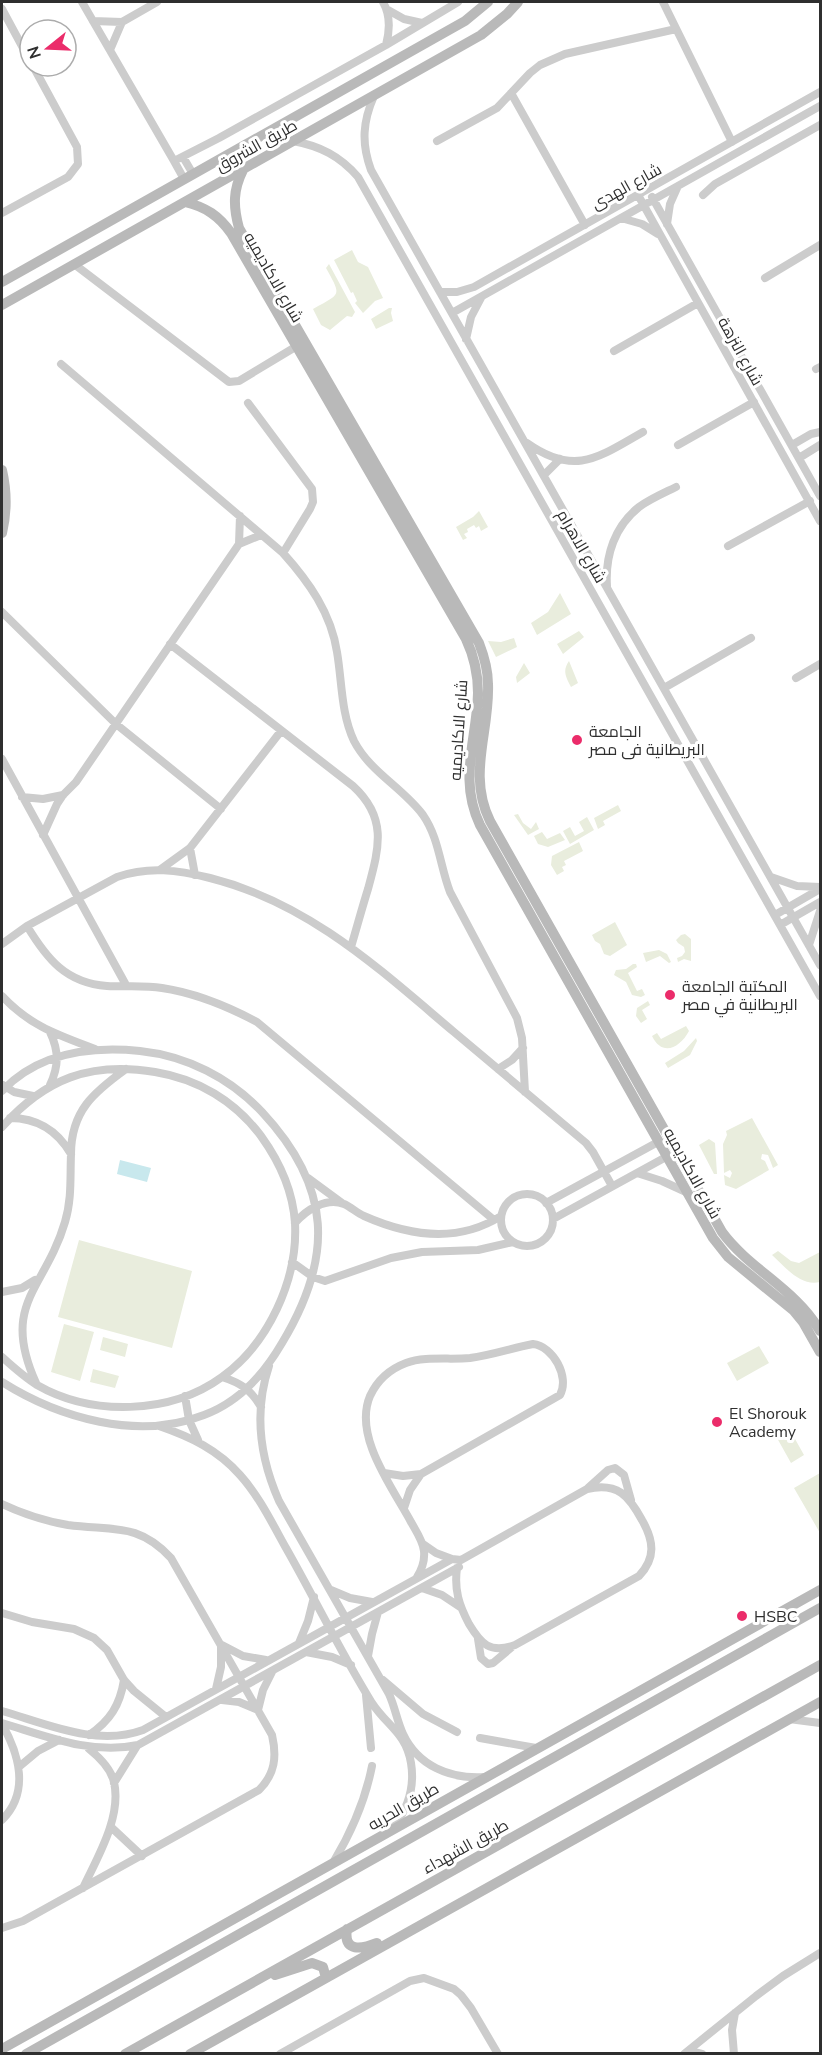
<svg xmlns="http://www.w3.org/2000/svg" width="822" height="2055" font-family="'Nunito Sans',Cairo,sans-serif">
	<style>
		.green { fill: #e9eddd }
		.water { fill: #c8e8ed }
		.lines { fill: none; stroke-linecap: round; stroke-linejoin: round }
		.street { stroke: #ccc; stroke-width: 8 }
		.secondary { stroke: #b9b9b9; stroke-width: 10 }
		.poi-dot { fill: #eb2c6a; stroke: #fff; stroke-width: 2 }
		.labels { text-anchor: middle; stroke-width: 6; stroke-linejoin: round; paint-order: stroke }
		.street-label { font-size: 16px; fill: #2f2f2f; stroke: #fff }
		.poi-label { font-size: 16px; fill: #2f2f2f; stroke: #fff; text-anchor: start }
	</style>
	<rect width="100%" height="100%" fill="#fff"/>
	<path class="green" d="M352,250l6,12 10,5 15,31 -8,3 -12,12 -8,-10 2,-2 -4,-9 -2,1 -17,-33z
		M329,264l26,48 -3,5 -5,-1 -17,14 -9,-5 -8,-16c28,-16 29,-12 13,-41z
		M389,308h3l-1,5 2,8 -17,8 -5,-10z
		M479,511l9,16 -7,4 -2,-5 -3,2 -2,-3 -7,4 1,3 -4,2 3,4 -4,2 -7,-13 17,-10z
		M560,593l11,21 -34,21 -6,-12 17,-11z
		M579,631l5,6 -21,17 -6,-10z
		M514,638l3,9 -21,10 -8,-16 13,1z
		M569,661l9,22 -7,4c-5,-10 -9,-16 -2,-26z
		M524,663l6,10 -13,10 -1,-6z
		M618,805l3,6 -18,10 2,4 -7,4 -4,-11z
		M518,814l5,9 8,6 5,-7 3,7 -11,6 -14,-20z
		M587,817l7,13 -24,14 -7,-13 7,-4 5,9 9,-5 -5,-9z
		M542,832l5,7 13,-6 5,7 -17,7 -10,-3 -4,-8z
		M579,842l4,9 -19,10 2,4 -4,2 2,4 -7,4 -6,-10 1,-9z
		M615,922l12,23 -17,11 -6,-2 -4,-10 -5,-3 -3,-6z
		M685,934l6,5v22l-7,-2 -6,3 -1,-4 5,-2 3,-4 -1,-5 -6,-4 -2,-3 5,-5z
		M659,950l8,4 4,8 -2,1 -9,-7 -14,6 -3,-9z
		M633,964h3l1,3 -9,6 9,18 5,-2 3,6 -4,2 -9,-2 -6,-13 -12,-7 2,-5 10,-1z
		M648,1001l2,4 -8,5 5,9 -6,4 -5,-7 1,-8z
		M686,1026l3,5c-9,17 -27,26 -37,5l5,-3 4,6z
		M696,1038l1,3 -7,14 -22,13 -3,-5 19,-12z
		M752,1118l26,47 -5,3 -5,-13 -6,-1 -1,5 4,2 4,9 -33,19 -11,-4 -1,-10 6,3 2,-5 -2,-3 -6,3 -1,-29 4,-9 -1,-4z
		M709,1139l6,4 2,31h-3l-15,-29z
		M79,1240l113,31 -20,77 -114,-31z
		M778,1251l13,10 8,2 21,-11v30c-19,5 -35,-15 -48,-27z
		M64,1324l30,8 -14,49 -29,-9z
		M103,1337l25,7 -3,13 -25,-7z
		M759,1346l10,17 -32,18 -10,-18z
		M93,1369l26,7 -4,12 -25,-6z
		M790,1430l14,25 -13,8 -14,-25z
		M820,1473v60l-26,-45z"/>
	<path class="water" d="M120,1160l31,8 -4,14 -30,-8z"/>
	<g class="lines">
		<path class="street" d="M82,2l92,159 45,-23 167,-93 72,-43
			M383,2c8,14 7,28 3,43
			M663,2l69,140
			M2,9l28,52
			M388,10l16,9 18,4
			M93,21l29,1 35,-20
			M110,50l12,-28
			M511,93l74,132
			M374,96c-11,25 -13,47 -3,74l449,795
			M293,141c27,5 47,15 65,36l462,819
			M437,141l60,-33 33,-35 10,-8 25,-11 111,-25
			M183,157l10,17
			M174,161l10,18
			M638,195l182,326
			M703,195l12,-11 105,-59
			M652,197l168,299
			M2,213l66,-36 10,-13 -1,-17 -44,-81
			M621,218l21,6 16,10
			M667,224l3,-20 8,-18
			M74,264l155,118 10,-1 58,-35
			M765,278l55,-33
			M440,292h17l17,-5 346,-195
			M452,313l368,-207
			M466,339l5,-22 10,-19
			M614,351l84,-48
			M61,364l222,189c26,29 48,60 54,99 5,29 4,62 17,89 16,31 49,47 69,74 16,23 17,51 27,77l67,126 5,20 3,54
			M816,369l4,-2
			M248,403l64,86 1,13 -3,7 -27,44
			M527,443c48,34 72,14 116,-11
			M678,445l76,-43
			M792,445l19,-11 9,-2
			M799,458l21,-13
			M544,475l16,-16
			M239,544l22,-9
			M728,546l82,-45
			M607,586c-2,-31 8,-60 32,-79 11,-8 25,-14 37,-20
			M2,612l114,112 105,85
			M170,644l183,142c35,32 26,62 15,103 -6,19 -11,38 -17,58
			M796,678l24,-14
			M664,688l87,-50
			M2,759l124,226
			M22,797l21,2 20,-4
			M43,835l14,-31 6,-9 13,-13 163,-238 1,-28
			M190,848l5,27
			M161,869l29,-21 91,-117
			M771,877l26,9 23,1
			M775,915l45,-26
			M780,925l40,-23
			M27,926c20,33 39,57 80,60 19,1 37,-1 55,2 34,5 65,18 95,34l237,198
			M2,944l25,-18 90,-49c32,-11 61,-7 93,1 99,25 168,90 244,154 44,37 88,74 132,111l7,9 19,34
			M809,945l11,-34
			M2,996c28,30 56,39 93,53
			M498,1069l14,-9 11,-12
			M3,1085l11,7 19,4
			M50,1085c9,-19 9,-34 0,-53
			M2,1091c36,-38 88,-45 138,-40 47,5 90,27 122,61 70,75 72,145 20,231 -18,31 -43,59 -78,72 -66,26 -145,3 -202,-33
			M10,1118c27,0 47,12 61,36
			M2,1127c43,-48 88,-66 153,-55 43,7 80,29 106,64 18,25 32,56 34,87 3,57 -27,121 -73,154 -52,38 -131,39 -185,8 -13,-8 -24,-18 -35,-28
			M637,1173l25,8 24,11
			M308,1178l34,25
			M501 1220a26 26 0 1 1 52 0a26 26 0 1 1-52 0Z
			M546,1203l112,-61
			M553,1219l113,-62
			M295,1223c11,-13 31,-26 49,-19 7,3 13,9 20,12 45,20 93,28 137,0
			M292,1262l21,15 12,4 66,-23 31,-6 56,-2 35,-8
			M2,1292l20,-4 13,-8
			M269,1366c-15,45 -9,92 10,135l110,193c6,13 8,27 14,40 15,32 47,45 81,43
			M222,1377c19,6 29,13 39,30
			M36,1383c-36,-80 9,-93 29,-161 7,-23 5,-45 6,-68 0,-43 23,-62 55,-85
			M185,1396l4,24 9,20
			M159,1426c32,11 59,24 81,49 19,21 32,48 46,73 29,51 55,105 86,155 15,23 34,30 39,60 4,24 -3,45 -17,64
			M384,1473l19,3 18,-2
			M588,1488l20,-18 7,-2 9,7 7,25
			M2,1504c21,10 43,17 66,21 44,6 70,-3 103,33l101,177c5,22 3,39 -13,55l-236,131 -21,7
			M404,1508l6,-18 11,-16 139,-79c10,-18 -7,-49 -27,-51 -21,4 -41,11 -63,14 -20,2 -45,-2 -64,5 -16,6 -29,18 -36,33 -17,40 22,91 41,126 5,9 12,19 13,29 1,10 -2,18 -7,26
			M423,1544l13,9 16,6
			M422,1588l20,7 18,12
			M331,1590l19,8 22,4
			M2,1613l30,9 42,7 20,9 13,12 17,30 10,11 32,26
			M478,1639l3,19 7,6 5,-1 19,-16
			M299,1643l9,-22 6,-24
			M222,1645l21,11 23,4
			M306,1652l26,5 19,8
			M368,1656l4,-22 6,-22
			M383,1680l40,34 34,18
			M216,1689l5,-22v-21
			M366,1695l5,53
			M222,1700l17,2 19,8 5,-20 9,-18
			M2,1711c45,13 95,36 141,19l309,-171 9,1 126,-71c31,-7 42,7 55,31 12,21 14,38 -3,56l-124,69c-25,9 -34,-1 -46,-21 -10,-19 -15,-34 -12,-56
			M789,1719l31,4
			M2,1723c44,13 89,32 136,22l321,-178
			M2,1724c17,30 28,68 0,96
			M89,1735c21,-14 31,-30 35,-55
			M480,1738l56,10
			M20,1766l18,-15 21,-11
			M114,1783l23,-37
			M111,1827l31,29
			M334,1861c18,-30 31,-59 38,-95
			M83,1888c14,-30 39,-71 31,-106 -3,-13 -15,-25 -25,-33
			M690,2051l12,3
			M280,2054l130,-73 14,-3 30,11 7,6 10,13 27,46
			M684,2054l72,-58 27,-20 37,-23
			M734,2054l-2,-24 3,-17"/>
		<path class="secondary" d="M243,170c-10,20 -10,36 -4,58l240,415c5,13 9,27 9,41 2,48 -21,90 2,137l232,411c28,38 74,57 98,99
			M185,202c21,5 34,14 46,31l235,406c8,17 12,35 12,54 -1,47 -20,86 2,132l233,413 15,19 66,54 9,11 17,30
			M2,282l431,-243 32,-18 23,-19
			M2,305l479,-270 26,-21 11,-12
			M2,470c5,22 5,42 0,63
			M347,1929c-4,24 15,20 30,14
			M275,1975l37,-12 11,4 3,11
			M2,2049l818,-459
			M26,2054l794,-446
			M125,2054l695,-389
			M190,2054l630,-352"/>
	</g>
	<g class="poi-dot">
		<circle cx="577" cy="740" r="6"/>
		<circle cx="670" cy="995" r="6"/>
		<circle cx="717" cy="1422" r="6"/>
		<circle cx="742" cy="1616" r="6"/>
	</g>
	<g class="labels">
		<g class="street-label">
			<text transform="translate(256 145) rotate(-29)" y="6">طريق الشروق</text>
			<text transform="translate(626 186) rotate(-29)" y="6">شارع الهدى</text>
			<text transform="translate(274 277) rotate(60)" y="6">شارع الاكاديميه</text>
			<text transform="translate(741 351) rotate(61)" y="6">شارع النزهة</text>
			<text transform="translate(582 546) rotate(60)" y="6">شارع الاهرام</text>
			<text transform="translate(458 730) rotate(-86)" y="6">شارع الاكاديميه</text>
			<text transform="translate(693 1173) rotate(61)" y="6">شارع الاكاديميه</text>
			<text transform="translate(403 1806) rotate(-30)" y="6">طريق الحريه</text>
			<text transform="translate(465 1846) rotate(-29)" y="6">طريق الشهداء</text>
		</g>
		<g class="poi-label">
			<text x="589" y="737">الجامعة<tspan x="589" dy="18">البريطانية فى مصر</tspan></text>
			<text x="682" y="992">المكتبة الجامعة<tspan x="682" dy="18">البريطانية في مصر</tspan></text>
			<text x="729" y="1419">El Shorouk<tspan x="729" dy="18">Academy</tspan></text>
			<text x="754" y="1622">HSBC</text>
		</g>
	</g>
	<rect width="822" height="2055" fill="none" stroke="#2f2f2f" stroke-width="6"/>
	<g transform="translate(48 48) rotate(252)"><circle r="28" fill="#ffffff" stroke="#acacac" stroke-width="1.5"/>
	<path d="M0-4.5L10 22L0 15L-10 22Z" fill="#eb2c6a"/>
	<text y="-9" font-size="16" font-weight="bold" text-anchor="middle" fill="#2f2f2f">N</text>
	</g>
</svg>
